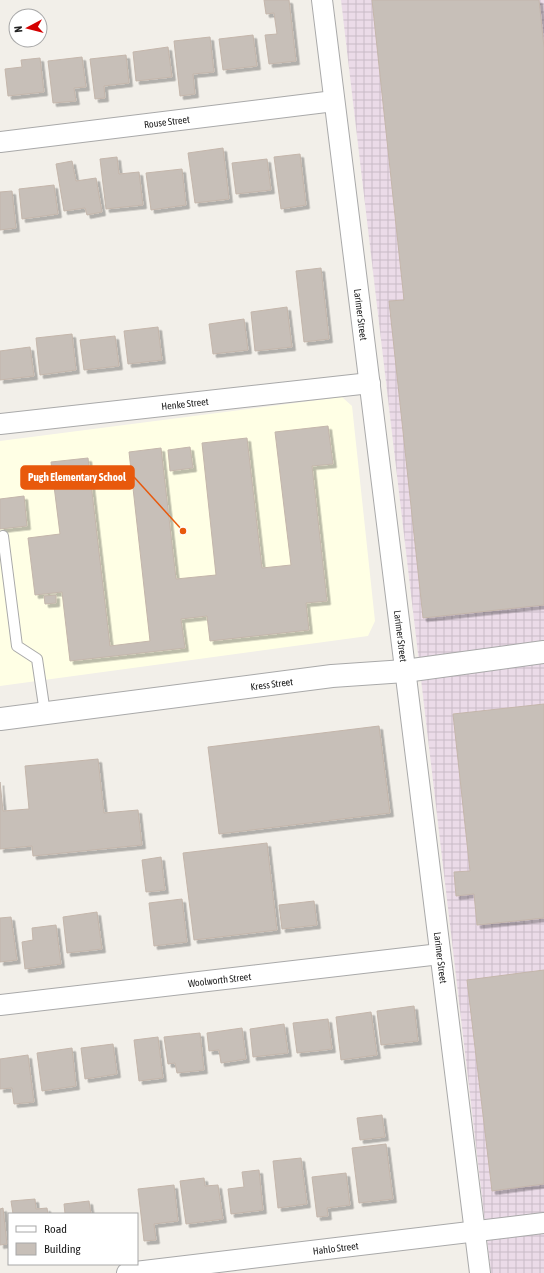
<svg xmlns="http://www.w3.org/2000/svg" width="544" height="1273" font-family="'Asap Condensed',sans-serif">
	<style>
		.industrial { fill: url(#industrial-grid) }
		.education { fill: #ffffe5 }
		.building { fill: #c7bfb8; stroke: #c4b6ab; filter: url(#shadow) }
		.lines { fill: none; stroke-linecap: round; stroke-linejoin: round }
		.service-casing { stroke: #a9a9a9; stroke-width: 12 }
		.minor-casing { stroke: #a9a9a9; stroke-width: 22 }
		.tertiary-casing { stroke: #a9a9a9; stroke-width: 24 }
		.service { stroke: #fff; stroke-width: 10 }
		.minor { stroke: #fff; stroke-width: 20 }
		.tertiary { stroke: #fff; stroke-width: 22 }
		.labels { text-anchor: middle; stroke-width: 3.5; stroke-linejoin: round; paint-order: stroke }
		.street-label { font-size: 10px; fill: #222; stroke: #fff }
		.leader { fill: none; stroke: #e8590c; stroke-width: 1.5 }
		.callout-dot { fill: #e8590c; stroke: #fff; stroke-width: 1.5 }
		.callout { fill: #e8590c; stroke: #e8590c; stroke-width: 1.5 }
		.callout-label { font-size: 11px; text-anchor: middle; font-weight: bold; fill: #fff }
	</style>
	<defs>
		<pattern id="industrial-grid" width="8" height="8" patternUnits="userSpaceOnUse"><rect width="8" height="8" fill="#ebdbe8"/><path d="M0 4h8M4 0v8" fill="none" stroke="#c9bcc7"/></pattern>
		<filter id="shadow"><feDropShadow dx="3.5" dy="3.5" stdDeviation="0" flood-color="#0004"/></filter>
	</defs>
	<rect width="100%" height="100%" fill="#f2efe9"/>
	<path class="industrial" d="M341,0h203v1273h-53z"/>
	<path class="education" d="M342,397l10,9 23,215 -7,15 -368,50v-245z"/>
	<path class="building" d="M264,0h25l7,61 -27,3 -4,-29 12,-1 -3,-21 -8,1z
		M372,0h167l5,47v558l-121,13 -34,-317 15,-1z
		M253,35l4,31 -34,4 -4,-31z
		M210,37l4,35 -21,2 2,20 -15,2 -6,-55z
		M168,47l4,30 -36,4 -3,-29z
		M126,55l3,28 -25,3 1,12 -10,1 -5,-40z
		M82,57l4,30 -12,1 2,13 -23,2 -5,-42z
		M40,58l4,34 -36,4 -3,-27 17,-2 -1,-7z
		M223,148l6,51 -34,4 -7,-50z
		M300,154l6,51 -25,4 -7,-52z
		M117,157l2,17 20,-2 4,33 -37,4 -6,-50z
		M267,159l4,31 -35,4 -4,-31z
		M72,161l4,20 20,-3 6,34 -15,3 -2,-7 -21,3 -8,-47z
		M182,169l4,36 -35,5 -5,-37z
		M54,185l4,29 -36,5 -3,-30z
		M12,191l4,37 -16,2v-38z
		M321,268l8,71 -25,3 -8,-71z
		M287,307l5,40 -37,4 -4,-39z
		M244,319l4,31 -35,4 -4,-30z
		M158,327l4,33 -34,4 -4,-33z
		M72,334l4,36 -36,5 -4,-37z
		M115,336l4,30 -35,4 -4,-30z
		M30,347l4,29 -34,4v-29z
		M328,426l5,38 -21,2 15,135 -21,2 3,27 -99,11 -3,-25 -26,3 4,29 -115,13 -8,-69 -27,3 -7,-57 32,-4 -9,-72 37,-4 22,188 40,-5 -21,-189 32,-4 15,131 40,-4 -14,-132 45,-5 15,130 29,-3 -16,-133z
		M190,447l3,21 -23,3 -2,-21z
		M24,496l3,30 -27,3v-30z
		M56,595v8l-11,1 -1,-8z
		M544,704v214l-67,7 -3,-31 -18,2 -2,-24 16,-1 -17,-157z
		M379,726l11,87 -171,21 -11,-87z
		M98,759l6,54 34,-3 4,35 -109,11 -1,-10 -32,3v-67l3,29 26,-2 -4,-43z
		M267,843l10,87 -83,10 -11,-87z
		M161,857l4,33 -19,2 -4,-32z
		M182,899l5,43 -33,4 -5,-43z
		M314,901l3,24 -35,4 -3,-24z
		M97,912l5,37 -35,4 -4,-36z
		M11,917l6,43 -17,2v-44z
		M56,925l5,39 -36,5 -3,-27 11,-2 -1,-12z
		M544,970v214l-52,7 -25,-211z
		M414,1006l4,35 -37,4 -4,-34z
		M371,1012l6,43 -36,5 -5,-43z
		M328,1019l4,30 -35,4 -4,-30z
		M284,1024l4,29 -35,4 -3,-28z
		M242,1028l4,31 -25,4 -2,-13 -10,1 -2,-18z
		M200,1033l4,37 -27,3 -2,-10 -7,1 -4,-27z
		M158,1037l5,41 -24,3 -5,-41z
		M113,1044l4,30 -32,5 -4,-31z
		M72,1048l4,38 -34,5 -5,-38z
		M28,1055l6,47 -20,2 -2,-16 -12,1v-30z
		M382,1115l3,22 -25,3 -3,-22z
		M386,1144l7,55 -34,4 -7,-55z
		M301,1158l6,46 -29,4 -5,-47z
		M259,1170l4,40 -32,4 -3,-25 16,-2 -2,-15z
		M346,1173l4,32 -23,3 1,8 -11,1 -5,-40z
		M204,1178l1,8 13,-1 5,34 -37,5 -6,-43z
		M174,1185l4,36 -24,3 2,16 -12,1 -6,-52z
		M35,1199l1,10 11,-1 1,6h-35l-2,-13z
		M89,1201l2,13h-26l-1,-10z
		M3,1208l4,36 -7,1v-36z"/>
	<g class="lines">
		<g class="service-casing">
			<path id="service" d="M3,536l14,110 20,13 8,54"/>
		</g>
		<g class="minor-casing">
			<g id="minor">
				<path id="s1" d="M322,0l158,1273"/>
				<path id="s2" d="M0,142l334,-41"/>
				<path id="s3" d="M0,424l370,-41"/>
				<path id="s4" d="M0,1005l440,-51"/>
				<path id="s5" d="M127,1273l417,-50"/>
			</g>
		</g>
		<g class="tertiary-casing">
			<g id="tertiary">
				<path id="s6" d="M0,719l332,-43 73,-5 139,-19"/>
			</g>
		</g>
		<use href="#service" class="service"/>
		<use href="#minor" class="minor"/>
		<use href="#tertiary" class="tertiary"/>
	</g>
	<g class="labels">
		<g class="street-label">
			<text dy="4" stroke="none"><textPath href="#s2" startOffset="168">Rouse Street</textPath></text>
			<text dy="4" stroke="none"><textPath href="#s1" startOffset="317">Larimer Street</textPath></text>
			<text dy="4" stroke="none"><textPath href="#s3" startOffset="186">Henke Street</textPath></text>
			<text dy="4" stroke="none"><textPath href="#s1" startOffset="641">Larimer Street</textPath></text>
			<text dy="4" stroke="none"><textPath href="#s6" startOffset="274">Kress Street</textPath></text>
			<text dy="4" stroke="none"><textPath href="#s1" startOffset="965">Larimer Street</textPath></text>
			<text dy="4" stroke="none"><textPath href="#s4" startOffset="221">Woolworth Street</textPath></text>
			<text dy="4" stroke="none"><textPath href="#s5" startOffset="210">Hahlo Street</textPath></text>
		</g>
	</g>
	<path class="leader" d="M183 531L134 477"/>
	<circle class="callout-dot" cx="183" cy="531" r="4"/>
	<rect class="callout" x="21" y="466" width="113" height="23" rx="4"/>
	<g class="callout-label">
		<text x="77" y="481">Pugh Elementary School</text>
	</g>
	<rect x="8" y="1213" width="130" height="52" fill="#ffffff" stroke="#a7a7a7"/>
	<rect x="16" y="1226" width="20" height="6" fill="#ffffff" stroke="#a7a7a7"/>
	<text x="44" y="1233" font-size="12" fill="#222222">Road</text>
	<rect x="16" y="1243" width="20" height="12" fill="#c7bfb8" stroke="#a7a7a7"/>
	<text x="44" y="1253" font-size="12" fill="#222222">Building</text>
	<g transform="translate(28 28) rotate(263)"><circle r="19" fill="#ffffff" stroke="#a7a7a7"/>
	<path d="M0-3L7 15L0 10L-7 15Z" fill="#d40000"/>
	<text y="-6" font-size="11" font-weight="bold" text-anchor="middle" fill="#222222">N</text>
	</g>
</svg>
